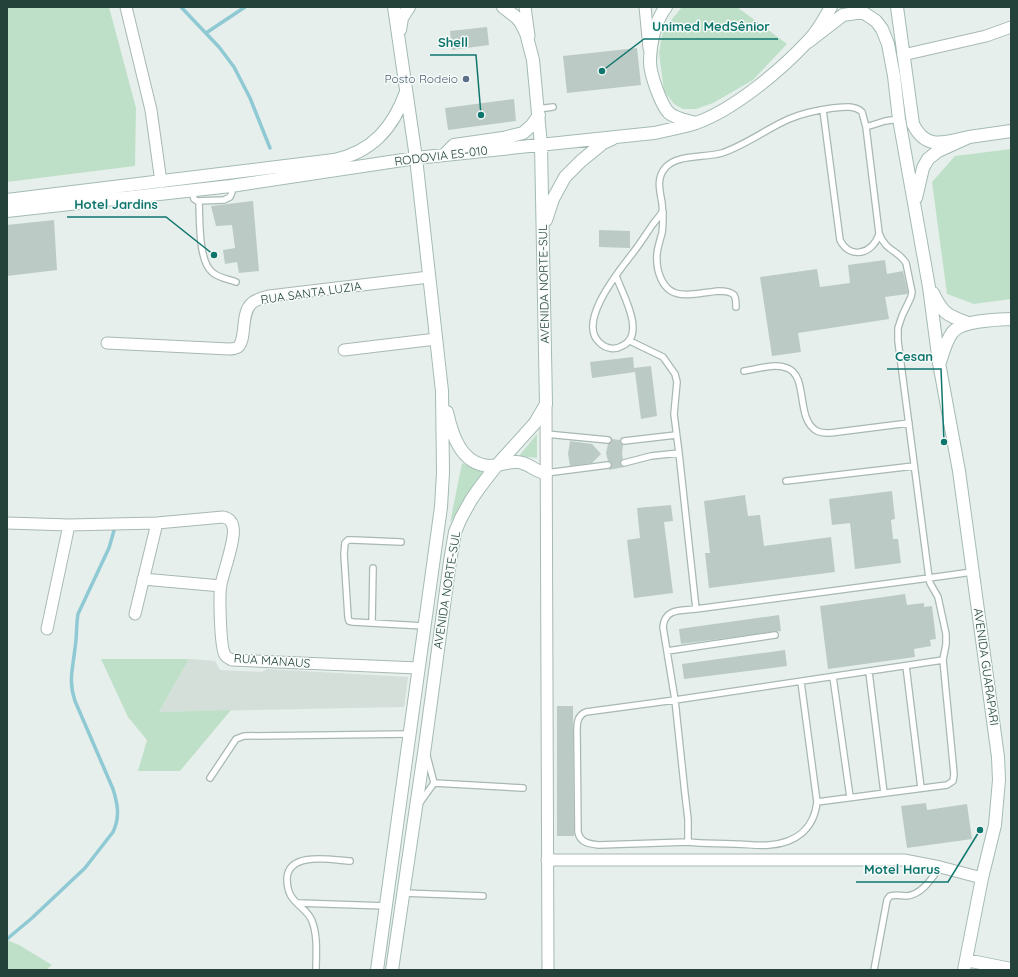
<svg xmlns="http://www.w3.org/2000/svg" width="1018" height="977" font-family="Quicksand,sans-serif">
	<style>
		.built { fill: #d4dfda }
		.green { fill: #bfe0c8 }
		.lines { fill: none; stroke-linecap: round; stroke-linejoin: round }
		.stream { stroke: #8ec9d4; stroke-width: 3.5 }
		.building { fill: #bbcac4 }
		.lane-casing { stroke: #a8b8b2; stroke-width: 8 }
		.street-casing { stroke: #a8b8b2; stroke-width: 13 }
		.secondary-casing { stroke: #a4bbb3; stroke-width: 14 }
		.lane { stroke: #fff; stroke-width: 5.5 }
		.street { stroke: #fff; stroke-width: 11 }
		.secondary { stroke: #fff; stroke-width: 12 }
		.service-dot { fill: #5c6f8a; stroke: #f7fbf9; stroke-width: 1.5 }
		.labels { text-anchor: middle; stroke-width: 3; stroke-linejoin: round; paint-order: stroke }
		.service-label { font-size: 12px; fill: #4e5e75; stroke: #f7fbf9; text-anchor: end }
		.street-label { font-size: 12px; fill: #24423a; stroke: #f7fbf9 }
		.leader { fill: none; stroke: #0f766e; stroke-width: 1.5 }
		.callout-dot { fill: #0f766e; stroke: #f7fbf9; stroke-width: 1.5 }
		.callout-label { font-size: 13px; text-anchor: middle; font-weight: bold; fill: #0f766e; stroke: #f7fbf9; stroke-width: 3; stroke-linejoin: round; paint-order: stroke }
	</style>
	<rect width="100%" height="100%" fill="#e6efeb"/>
	<path class="built" d="M189,659l26,2 5,9 42,2 5,-3 141,8 -4,30 -245,5z"/>
	<path class="green" d="M7,7h102l27,101 -1,58 -128,16z
		M682,7h55l50,37 -34,36 -40,23 -17,6h-13l-9,-5 -10,-13 -5,-38 4,-23z
		M1011,149v150l-37,5 -27,-10 -15,-112 23,-26z
		M537,434v24l-18,-2z
		M462,463l22,10 -11,14 -23,36z
		M101,659h88l-30,53 72,-2 -51,61h-42l9,-31 -19,-23z
		M7,940l12,5 33,20 -6,5h-39z"/>
	<g class="lines">
		<path class="stream" d="M181,7l38,40 15,20 16,31 20,50
			M206,33l39,-26
			M7,939l25,-21 53,-50 28,-36c7,-15 5,-27 0,-43l-38,-88c-7,-20 -2,-33 0,-53 2,-11 1,-22 3,-34l31,-66 6,-21"/>
	</g>
	<path class="building" d="M487,27l2,18 -37,5 -2,-19z
		M637,48l4,37 -74,8 -4,-37z
		M514,99l2,22 -68,9 -3,-22z
		M253,201l6,70 -20,2 -2,-11 -12,2 -2,-14 12,-2 -3,-23 -16,1 -5,-20z
		M54,220l3,50 -50,6v-51z
		M599,230l31,1v17l-31,-1z
		M885,260l2,14 16,-3 5,21 -1,2 -22,3 4,22 -91,14 3,19 -29,4 -12,-79 57,-8 3,18 30,-4 -2,-18z
		M633,357l1,11 17,-2 6,50 -16,3 -6,-47 -43,6 -2,-16z
		M612,439l8,1v3l3,2 -1,9 1,5 -2,1 -1,4 1,2 3,1 -15,3 3,-6 -4,-3 -2,-8 2,-9 3,-1z
		M570,441l22,3 9,10 -9,9 -22,3 -2,-12z
		M892,491l3,28 -4,1 2,19h5l3,24 -46,6 -5,-46 -18,2 -3,-26z
		M745,495l3,21 12,-1 4,31 67,-9 4,35 -126,16 -4,-35h5l-6,-52z
		M671,505l2,16 -9,1 9,71 -39,5 -7,-58 13,-2 -3,-30z
		M905,594l2,11 17,-2v4l8,-1 4,33 -6,1 1,6 -17,3 1,8 -87,12 -8,-63z
		M779,615l2,16 -100,13 -2,-15z
		M785,650l2,16 -103,13 -2,-15z
		M557,706h16l1,130h-17z
		M926,803l1,7 40,-6 5,35 -65,9 -6,-42z"/>
	<g class="lines">
		<g class="lane-casing">
			<path id="lane" d="M538,109l15,-2
				M823,110l17,130c10,20 33,14 39,-6
				M192,191l2,8 3,2 27,-1 6,-3 2,-5 -1,-6
				M199,202c1,17 -1,58 13,70 6,6 16,7 24,10
				M663,212c0,7 0,15 -1,21 -4,14 -7,22 -4,37 9,35 34,23 61,21 5,0 11,0 15,4 2,3 2,8 2,12
				M616,276c6,17 31,59 6,70 -7,4 -16,3 -22,-3 -24,-20 19,-72 32,-89 8,-10 14,-20 21,-30 3,-4 7,-8 9,-12 1,-3 0,-6 0,-9 -2,-12 -6,-24 3,-35 11,-14 40,-10 57,-15 24,-8 44,-24 67,-34 14,-6 29,-9 44,-11 10,-1 21,-3 29,4l4,15 19,-6 14,-2
				M630,341l33,16 12,17 2,8 -3,32 5,39 17,156 233,-31 -31,-237v-13l4,-12 9,-19 1,-5 -6,-29c-8,-13 -21,-12 -27,-30l-13,-106
				M744,371c14,-2 30,-8 43,-3 22,8 8,51 30,63 6,3 15,2 21,1l71,-9
				M546,434l62,6
				M624,441l52,-6
				M624,463l27,-7 28,-3
				M546,473l62,-8
				M786,481l128,-15
				M401,542l-48,-2h-5l-3,3 -1,11 4,63 1,4 4,1 71,4
				M696,609c-16,2 -31,-1 -33,18l12,73 268,-40 3,-16v-10l-8,-37 -8,-14 -1,-5 43,-6
				M372,623l1,-55
				M667,651l108,-16
				M906,666l15,122
				M869,672l15,121
				M833,677l17,120
				M801,682l16,120 130,-17 6,-4 1,-7 -11,-114
				M210,778l26,-39 8,-3 165,-2
				M434,783l89,5
				M419,804l15,-21 -7,-27
				M688,842l-89,3c-9,-1 -19,-2 -21,-13l-1,-102c0,-8 1,-15 9,-18l89,-12 10,94 3,25v23c16,2 31,1 47,2 11,0 23,2 34,1 27,-2 45,-16 48,-43
				M403,893l80,3
				M298,903l88,3
				M316,970c0,-15 2,-34 -4,-49 -4,-11 -15,-15 -21,-25 -3,-5 -4,-12 -4,-18 2,-27 45,-18 63,-17
				M874,970l13,-70 3,-4c6,-2 11,0 16,0 16,-1 26,-18 34,-29"/>
		</g>
		<g class="street-casing">
			<path id="street" d="M126,7l25,103 10,72
				M525,7l4,29
				M645,7l4,41
				M903,55l83,-19 25,-9
				M107,343l122,6c2,0 6,0 9,-2 9,-8 2,-34 14,-44 4,-4 11,-5 17,-7l160,-19
				M344,350l92,-11
				M546,404l2,566
				M7,523l62,2 88,-2 66,-6c5,1 9,4 10,10 3,10 -9,44 -12,57 -2,10 -1,63 4,71 2,3 5,4 7,5l186,8
				M143,579l78,7
				M135,614l22,-91
				M47,629l22,-104
				M547,860h357l36,7 42,11"/>
		</g>
		<g class="secondary-casing">
			<path id="secondary" d="M666,7c-11,14 -16,37 -16,55 0,12 11,43 19,51 7,6 17,7 26,10
				M897,7l16,117c13,27 32,18 56,13
				M400,30l2,-12 7,-11
				M808,42l35,-27 13,-2h8l12,8 6,8 6,15 6,32 5,43 30,168 10,76 20,108 39,286 1,23 -4,45 -13,53 -18,92
				M444,155l10,-10 49,-7 20,-5 9,-8 7,-10
				M916,198l7,-30 5,-9 10,-8 31,-14 42,-6
				M7,200l327,-40c38,-8 59,-32 72,-68
				M7,211l224,-25 185,-28 238,-25c14,-3 29,-6 42,-10 37,-13 84,-52 111,-81 10,-9 17,-23 24,-35
				M546,220l7,-21 12,-22 16,-16 22,-18 9,-4
				M933,293c10,21 14,22 35,30
				M940,362c3,-9 6,-21 12,-29 9,-13 44,-13 59,-14
				M447,412c5,23 14,52 42,54 10,0 19,-5 28,-4 11,0 18,10 29,11
				M966,960l45,9
				M377,970l64,-463 2,-34 -1,-82 -26,-233 -22,-151
				M392,970l33,-224 25,-185 5,-29 6,-14 10,-18 9,-13 17,-22 38,-42 11,-19 -5,-259 -8,-85 -7,-27 -5,-10 -5,-6 -13,-10"/>
		</g>
		<use href="#lane" class="lane"/>
		<use href="#street" class="street"/>
		<use href="#secondary" class="secondary"/>
	</g>
	<circle class="service-dot" cx="466" cy="79" r="4"/>
	<g class="labels">
		<g class="service-label">
			<text x="458" y="83">Posto Rodeio</text>
		</g>
		<g class="street-label">
			<text transform="translate(441 156) rotate(-7)" y="4">RODOVIA ES-010</text>
			<text transform="translate(544 284) rotate(-91)" y="4">AVENIDA NORTE-SUL</text>
			<text transform="translate(311 293) rotate(-8)" y="4">RUA SANTA LUZIA</text>
			<text transform="translate(447 590) rotate(-81)" y="4">AVENIDA NORTE-SUL</text>
			<text transform="translate(272 661) rotate(4)" y="4">RUA MANAUS</text>
			<text transform="translate(986 667) rotate(82)" y="4">AVENIDA GUARAPARI</text>
		</g>
	</g>
	<path class="leader" d="M602 71L644 39H778M481 115L476 55H430M214 255L166 217H67M944 442L941 369H887M980 830L948 882H856"/>
	<g class="callout-dot">
		<circle cx="602" cy="71" r="4"/>
		<circle cx="481" cy="115" r="4"/>
		<circle cx="214" cy="255" r="4"/>
		<circle cx="944" cy="442" r="4"/>
		<circle cx="980" cy="830" r="4"/>
	</g>
	<g class="callout-label">
		<text x="711" y="31">Unimed MedSênior</text>
		<text x="453" y="47">Shell</text>
		<text x="116" y="209">Hotel Jardins</text>
		<text x="914" y="361">Cesan</text>
		<text x="902" y="874">Motel Harus</text>
	</g>
	<rect width="1018" height="977" fill="none" stroke="#24423a" stroke-width="16"/>
</svg>
